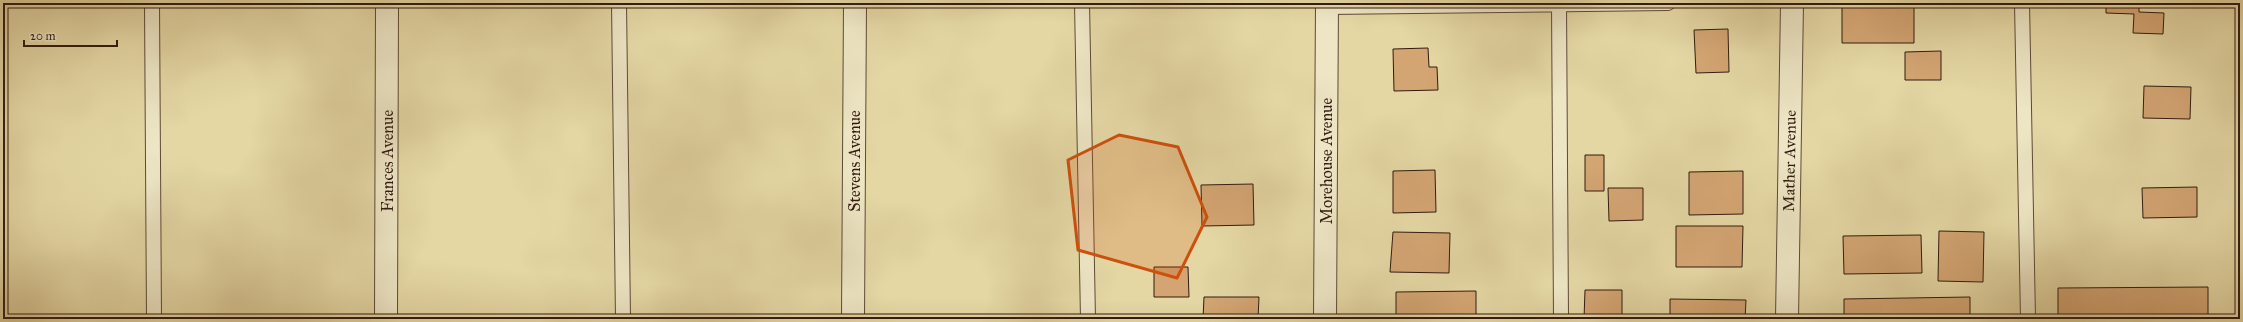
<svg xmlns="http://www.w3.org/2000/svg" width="2243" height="322" font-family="'IM FELL Great Primer',serif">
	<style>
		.building { fill: #d3a573; stroke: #311b11 }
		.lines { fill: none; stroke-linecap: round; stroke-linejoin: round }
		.service-casing { stroke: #5e4a36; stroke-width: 16 }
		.minor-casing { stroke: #5e4a36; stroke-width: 24 }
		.service { stroke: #ede5c4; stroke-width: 14 }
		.minor { stroke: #ede5c4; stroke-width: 22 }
		.marked { fill: #cd500d; fill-opacity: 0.2; stroke: #cd500d; stroke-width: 3; stroke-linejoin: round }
		.labels { text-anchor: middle; stroke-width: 4; stroke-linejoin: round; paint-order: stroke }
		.street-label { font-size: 16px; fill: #311b11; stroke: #ede5c4 }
	</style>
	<rect width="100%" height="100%" fill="#e4d7a4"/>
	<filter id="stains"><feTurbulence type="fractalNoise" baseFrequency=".005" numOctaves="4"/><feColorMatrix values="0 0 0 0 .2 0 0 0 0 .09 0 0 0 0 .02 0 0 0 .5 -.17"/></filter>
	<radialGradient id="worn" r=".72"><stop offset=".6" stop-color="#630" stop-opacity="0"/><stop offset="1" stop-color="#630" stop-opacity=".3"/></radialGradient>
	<path class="building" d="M2106,3h33v9l25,1 -1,21 -30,-1 1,-19 -28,-1z
		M1842,4h72v39h-72z
		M1728,29l1,43 -33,1 -2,-43z
		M1428,48l1,19h8l1,23 -44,1 -1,-42z
		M1941,51v29h-36v-28z
		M2144,86l47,1 -1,32 -47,-1z
		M1585,155h19v36h-19z
		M1435,170l1,42 -43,1v-42z
		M1743,171v43l-54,1v-43z
		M1253,184l1,41 -52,1 -1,-41z
		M2197,187v30l-54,1 -1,-30z
		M1608,188h35v32l-34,1z
		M1676,226h67l-1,41h-66z
		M1939,231l45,1 -1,50 -45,-1z
		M1393,232l57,1 -1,40 -59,-1z
		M1921,235l1,38 -78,1 -1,-38z
		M1154,267h34l1,30h-35z
		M2208,287v32h-150v-31z
		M1585,290h37v29h-38z
		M1476,291v28h-80v-27z
		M1204,297h55l-1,22h-55z
		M1970,297v22h-126v-20z
		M1670,299l76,1 -1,19h-75z"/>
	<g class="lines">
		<g class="service-casing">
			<path id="service" d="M152,3l2,316
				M619,3l4,316
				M1082,3l6,316
				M1559,3l2,316
				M2022,3l6,316
				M1327,7l341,-4"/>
		</g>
		<g class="minor-casing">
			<path id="minor" d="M386,319l1,-316
				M853,319l2,-316
				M1325,319l2,-316
				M1787,319l5,-316"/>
		</g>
		<use href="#service" class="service"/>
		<use href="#minor" class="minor"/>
	</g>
	<path class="marked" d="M1119,135l59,12 29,70 -30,61 -99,-28 -10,-90z"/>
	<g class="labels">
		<g class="street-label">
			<text transform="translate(387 161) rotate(-90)" y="6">Frances Avenue</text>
			<text transform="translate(854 161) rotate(-90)" y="6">Stevens Avenue</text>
			<text transform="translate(1326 161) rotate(-90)" y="6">Morehouse Avenue</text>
			<text transform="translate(1789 161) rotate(-89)" y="6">Mather Avenue</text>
		</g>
	</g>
	<rect width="2243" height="322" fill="none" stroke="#e4d7a4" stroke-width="16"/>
	<rect x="4" y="4" width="2235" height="314" fill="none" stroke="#311b11" stroke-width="2"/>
	<rect x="8" y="8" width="2227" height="306" fill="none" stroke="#311b11"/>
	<path d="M24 40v6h93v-6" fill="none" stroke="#311b11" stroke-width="2"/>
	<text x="30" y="40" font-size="12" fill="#311b11" stroke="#ede5c4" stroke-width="3" paint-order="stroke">20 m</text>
	<rect width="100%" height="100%" filter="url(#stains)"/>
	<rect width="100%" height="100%" fill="url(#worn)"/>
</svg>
